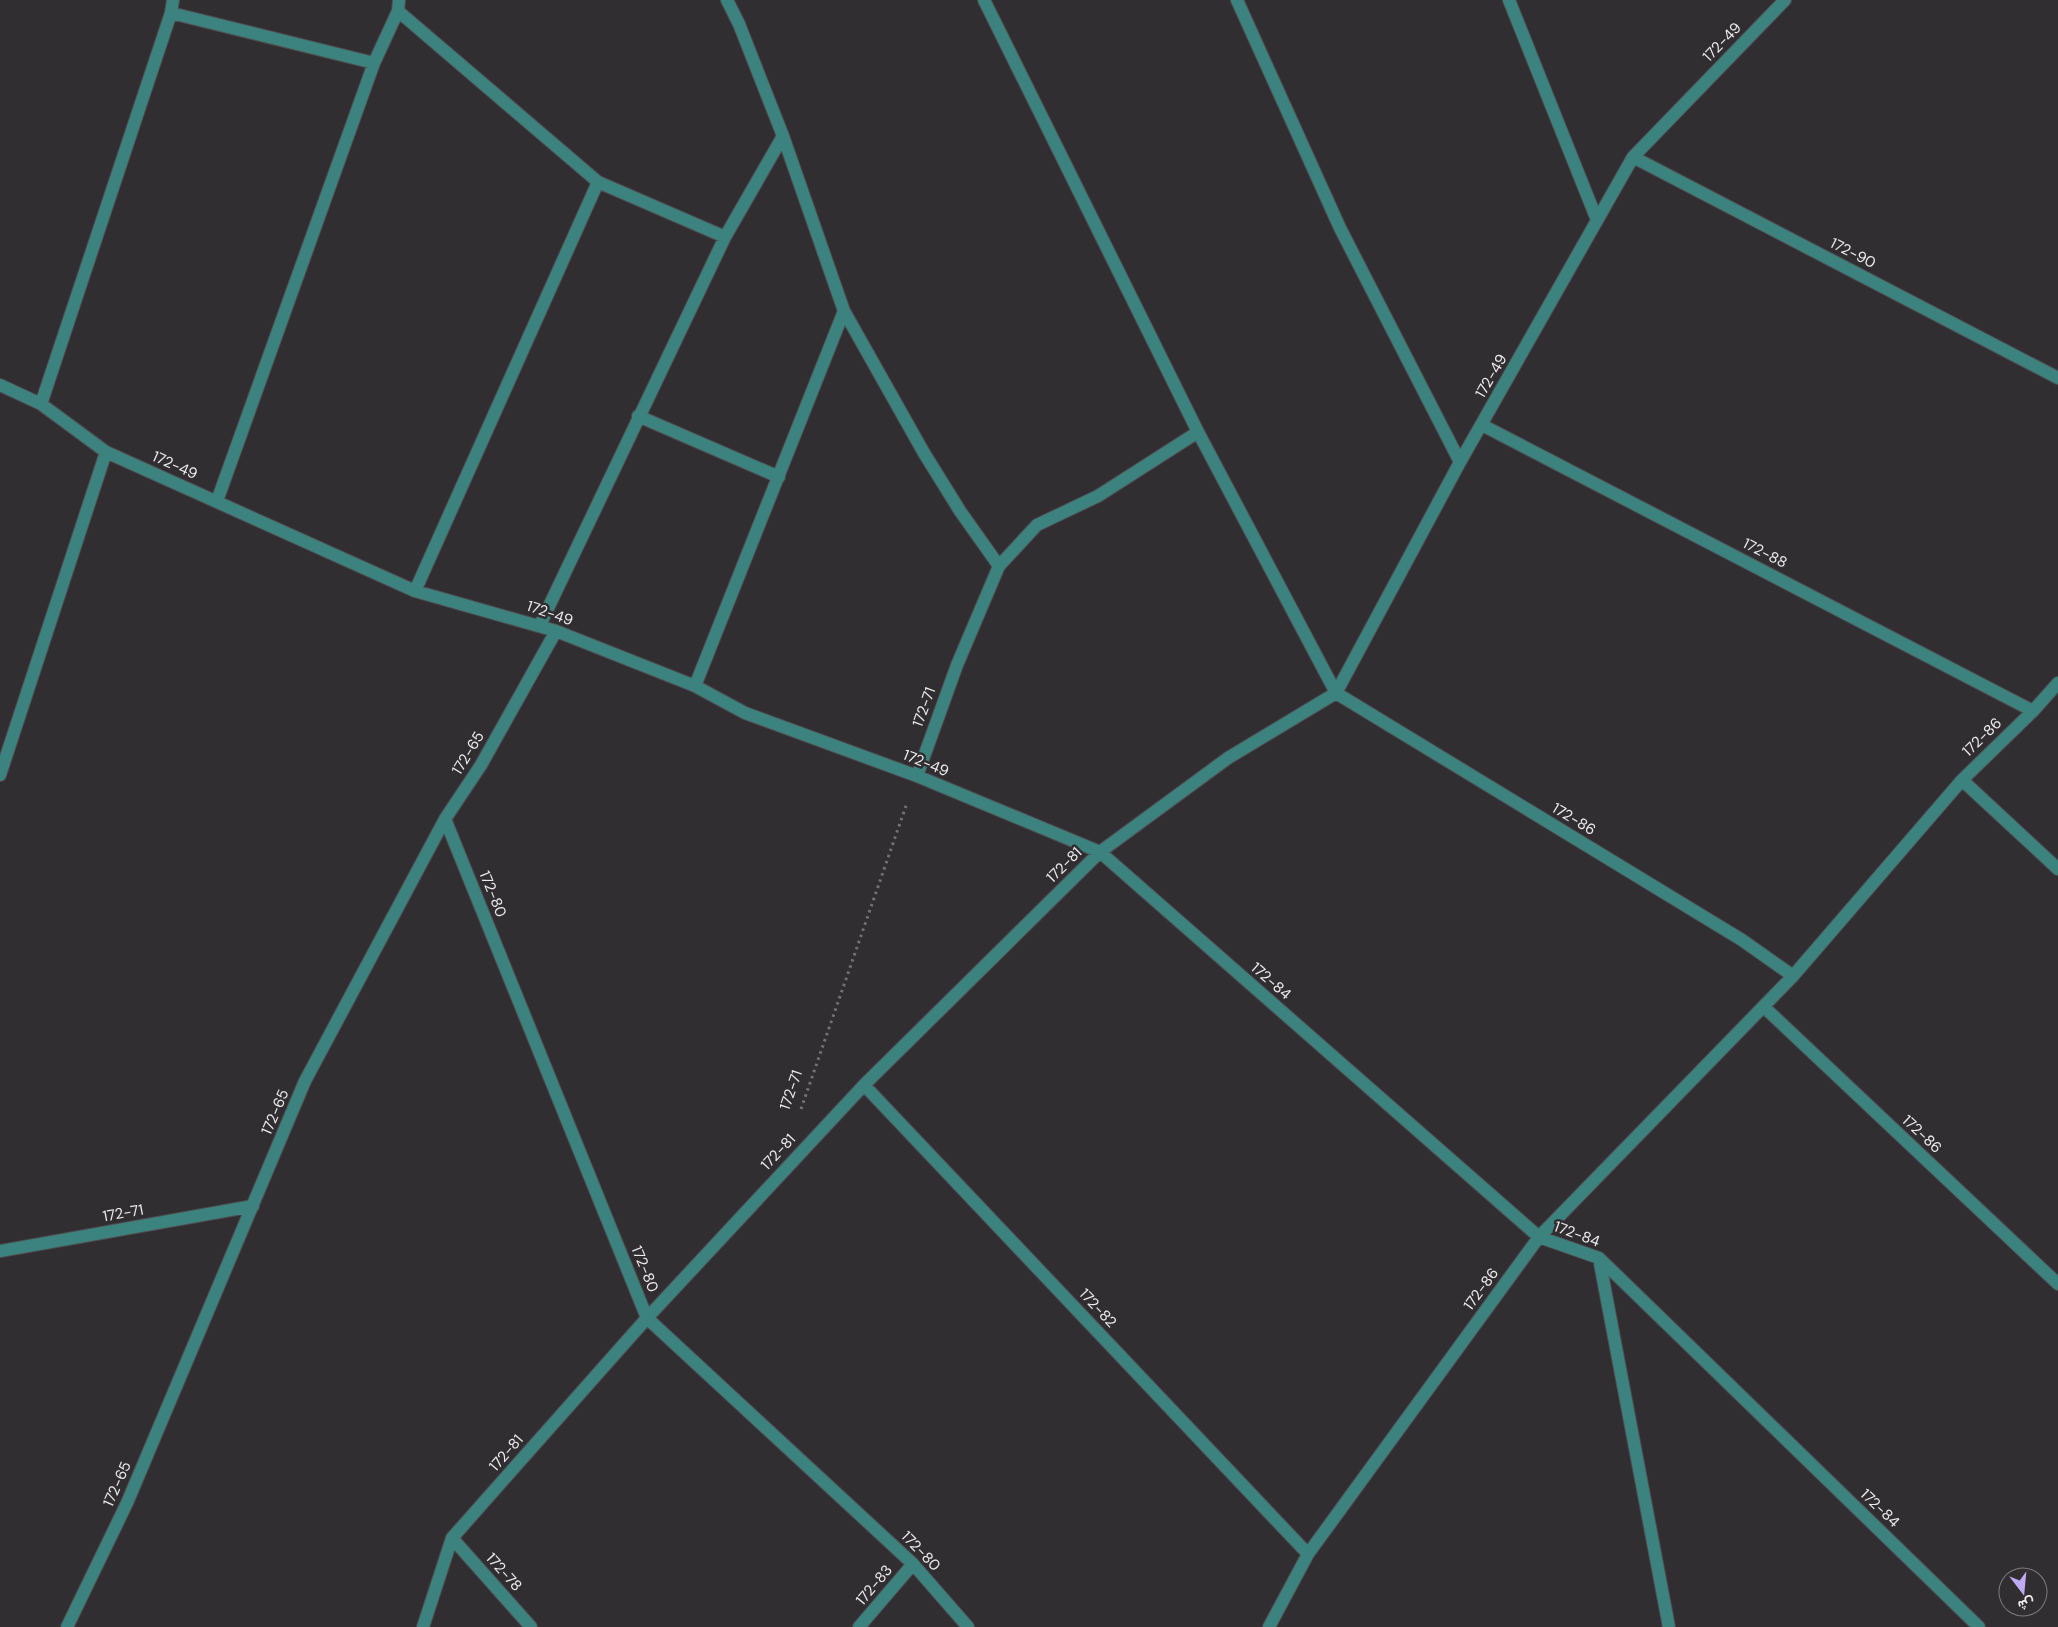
<svg xmlns="http://www.w3.org/2000/svg" width="2058" height="1627" font-family="'DM Sans',Vazirmatn,sans-serif">
	<style>
		.lines { fill: none; stroke-linecap: round; stroke-linejoin: round }
		.minor-casing { stroke: #4f4c4f; stroke-width: 14 }
		.path { stroke: #747174; stroke-width: 3; stroke-dasharray: 2.5 4; stroke-linecap: butt }
		.minor { stroke: #3c827e; stroke-width: 12 }
		.labels { text-anchor: middle; stroke-width: 5; stroke-linejoin: round; paint-order: stroke }
		.street-label { font-size: 15px; fill: #edebed; stroke: #312e31 }
	</style>
	<rect width="100%" height="100%" fill="#312e31"/>
	<g class="lines">
		<g class="minor-casing">
			<path id="minor" d="M727,0l12,24 44,112 61,175 80,142 36,58 39,55
				M984,0l214,432 138,261 406,247 51,36
				M1237,0l103,228 120,234
				M1509,0l88,220
				M398,11l200,171 127,55
				M171,13l203,50
				M1633,157l425,221
				M0,385l41,19 65,48 309,139 141,40 139,55 50,27 172,63 183,76 439,385 60,21 380,369
				M41,404l130,-391 2,-13
				M638,416l141,61
				M1482,425l551,286
				M217,501l157,-438 24,-52 1,-11
				M415,591l183,-409
				M540,625l185,-388 58,-101
				M695,686l149,-375
				M0,775l106,-323
				M917,776l40,-111 42,-99 38,-41 61,-29 100,-64
				M1962,780l96,89
				M445,819l202,499 266,246 55,63
				M1764,1007l294,277
				M864,1085l444,469
				M0,1251l253,-45
				M1599,1258l70,369
				M452,1538l79,89
				M67,1627l60,-124 178,-422 140,-262 36,-54 75,-134
				M423,1627l29,-89 195,-220 217,-233 236,-233 128,-94 108,-65 124,-231 173,-305 152,-157
				M859,1627l54,-63
				M1269,1627l39,-73 231,-317 254,-261 169,-196 71,-69 25,-28"/>
		</g>
		<path class="path" d="M801,1109l106,-306"/>
		<use href="#minor" class="minor"/>
	</g>
	<g class="labels">
		<g class="street-label">
			<text transform="translate(1722 42) rotate(-46)" y="5">172-49</text>
			<text transform="translate(1853 253) rotate(27)" y="5">172-90</text>
			<text transform="translate(1491 376) rotate(-60)" y="5">172-49</text>
			<text transform="translate(175 465) rotate(24)" y="5">172-49</text>
			<text transform="translate(1765 553) rotate(27)" y="5">172-88</text>
			<text transform="translate(550 613) rotate(19)" y="5">172-49</text>
			<text transform="translate(924 707) rotate(-70)" y="5">172-71</text>
			<text transform="translate(1982 737) rotate(-44)" y="5">172-86</text>
			<text transform="translate(468 753) rotate(-59)" y="5">172-65</text>
			<text transform="translate(926 763) rotate(22)" y="5">172-49</text>
			<text transform="translate(1574 819) rotate(31)" y="5">172-86</text>
			<text transform="translate(1064 865) rotate(-45)" y="5">172-81</text>
			<text transform="translate(493 894) rotate(68)" y="5">172-80</text>
			<text transform="translate(1271 981) rotate(41)" y="5">172-84</text>
			<text transform="translate(791 1090) rotate(-71)" y="5">172-71</text>
			<text transform="translate(275 1112) rotate(-67)" y="5">172-65</text>
			<text transform="translate(1922 1134) rotate(43)" y="5">172-86</text>
			<text transform="translate(778 1152) rotate(-47)" y="5">172-81</text>
			<text transform="translate(123 1213) rotate(-10)" y="5">172-71</text>
			<text transform="translate(1577 1234) rotate(20)" y="5">172-84</text>
			<text transform="translate(645 1269) rotate(68)" y="5">172-80</text>
			<text transform="translate(1481 1289) rotate(-54)" y="5">172-86</text>
			<text transform="translate(1098 1308) rotate(47)" y="5">172-82</text>
			<text transform="translate(506 1453) rotate(-49)" y="5">172-81</text>
			<text transform="translate(117 1484) rotate(-66)" y="5">172-65</text>
			<text transform="translate(1880 1508) rotate(44)" y="5">172-84</text>
			<text transform="translate(921 1551) rotate(46)" y="5">172-80</text>
			<text transform="translate(504 1572) rotate(48)" y="5">172-78</text>
			<text transform="translate(874 1585) rotate(-50)" y="5">172-83</text>
		</g>
	</g>
	<g transform="translate(2023 1592) rotate(164)"><circle r="24" fill="#312e31" stroke="#7c7a7c"/>
	<path d="M0-4L9 19L0 12L-9 19Z" fill="#bfa9f4"/>
	<text y="-8" font-size="14" font-weight="bold" text-anchor="middle" fill="#edebed">ش</text>
	</g>
</svg>
